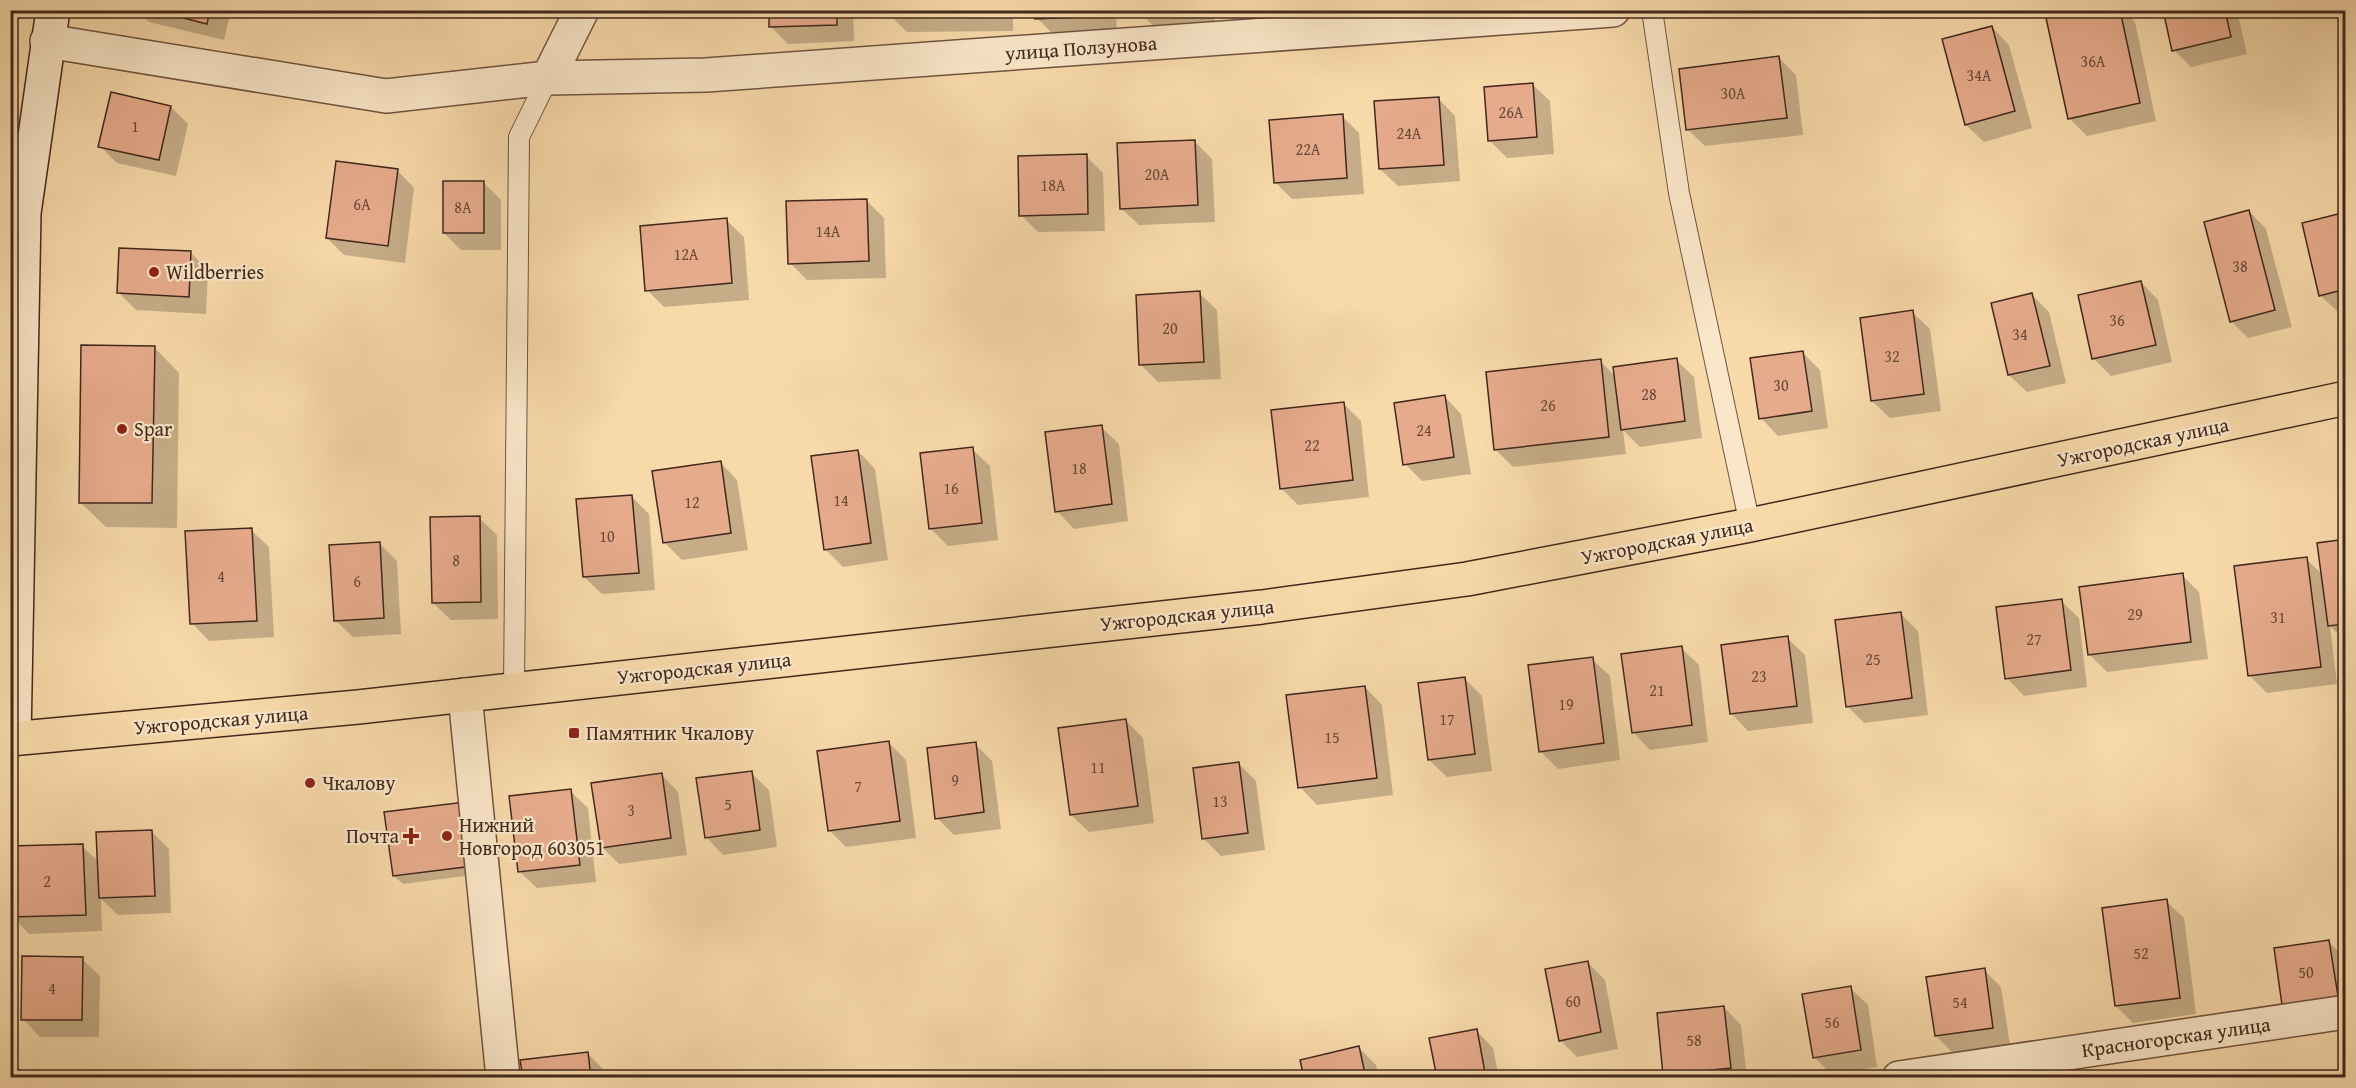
<svg xmlns="http://www.w3.org/2000/svg" width="2356" height="1088" font-family="'Gentium Book Plus',serif">
	<style>
		.shadow { fill: #0003 }
		.building { fill: #e6ab8c; stroke: #42281d; stroke-width: 1.5 }
		.lines { fill: none; stroke-linecap: round; stroke-linejoin: round }
		.lane-casing { stroke: #705440; stroke-width: 22 }
		.street-casing { stroke: #705440; stroke-width: 36 }
		.secondary-casing { stroke: #42281d; stroke-width: 36 }
		.primary-casing { stroke: #42281d; stroke-width: 36 }
		.lane { stroke: #fae6c8; stroke-width: 20 }
		.street { stroke: #fae6c8; stroke-width: 33 }
		.secondary { stroke: #fae6c8; stroke-width: 33 }
		.primary { stroke: #f8d9aa; stroke-width: 33 }
		.poi-dot { fill: #8f2418; stroke: #fae6c8; stroke-width: 2 }
		.labels { text-anchor: middle; stroke-width: 4.5; stroke-linejoin: round; paint-order: stroke }
		.number-label { font-size: 16px; fill: #6b4939 }
		.street-label { font-size: 20px; fill: #42281d; stroke: #fae6c8 }
		.poi-label { font-size: 20px; fill: #42281d; stroke: #fae6c8; text-anchor: start }
	</style>
	<rect width="100%" height="100%" fill="#f8d9aa"/>
	<filter id="stains"><feTurbulence type="fractalNoise" baseFrequency=".00333" numOctaves="4"/><feColorMatrix values="0 0 0 0 .2 0 0 0 0 .09 0 0 0 0 .02 0 0 0 .5 -.17"/></filter>
	<radialGradient id="worn" r=".72"><stop offset=".6" stop-color="#630" stop-opacity="0"/><stop offset="1" stop-color="#630" stop-opacity=".3"/></radialGradient>
	<path class="shadow" d="M137,10h94l-7,30 -75,-18z
		M770,10h83l1,31 -66,3 -17,-17z
		M890,10h123v21l-106,1 -17,-17z
		M1036,10h80l1,23 -63,2 -17,-17z
		M1140,10h74l1,16 -57,5 -17,-18z
		M1250,10h123l1,12 -107,7z
		M2090,10h33l12,12 21,99 -69,15 -18,-18z
		M2164,10h73l10,44 -56,13 -17,-17z
		M1992,27l17,18 23,83 -48,14 -18,-17z
		M1779,58l17,17 7,60 -98,11 -18,-17z
		M1532,84l18,17 4,53 -47,4 -17,-17z
		M1438,98l17,18 5,65 -62,5 -18,-17z
		M171,107l17,17 -12,52 -59,-13 -17,-17z
		M1342,116l17,17 5,61 -72,5 -17,-17z
		M1194,141l18,18 3,63 -76,3 -18,-17z
		M1086,156l17,17 2,58 -67,1 -17,-17z
		M397,170l17,18 -9,75 -61,-8 -17,-17z
		M484,183l17,17v50h-40l-17,-17z
		M866,200l18,18 2,60 -79,2 -17,-17z
		M2249,211l17,18 26,98 -44,11 -17,-17z
		M2346,214v96l-8,2 -18,-17z
		M726,220l18,17 5,63 -85,7 -17,-17z
		M191,253l17,17 -2,44 -70,-4 -17,-17z
		M2141,282l17,18 14,62 -61,14 -17,-17z
		M1199,293l18,17 4,69 -63,3 -17,-17z
		M2032,295l17,17 17,71 -39,9 -18,-17z
		M1912,312l18,17 11,82 -51,7 -18,-17z
		M154,347l25,26 -2,155 -71,-1 -26,-25z
		M1802,352l18,18 8,58 -50,8 -17,-18z
		M1676,360l18,17 8,61 -62,9 -17,-17 3,24 -113,13 -17,-17 104,-89 15,15z
		M1444,396l17,18 10,60 -49,7 -17,-17z
		M1344,404l17,17 8,76 -71,8 -17,-17z
		M1101,427l18,17 9,77 -54,8 -17,-18z
		M972,449l18,17 8,74 -50,6 -17,-17z
		M858,451l17,18 13,91 -45,7 -18,-18z
		M720,462l17,18 11,70 -66,10 -18,-18z
		M632,497l17,17 6,76 -53,4 -18,-17z
		M479,518l18,17 1,84 -47,1 -18,-17z
		M251,530l18,17 5,90 -65,4 -17,-18z
		M2346,541v101l-16,-16 7,58 -70,9 -17,-17 56,-117 17,16z
		M379,543l18,18 4,73 -48,3 -18,-17z
		M2182,575l17,17 9,67 -101,13 -18,-18z
		M2061,601l18,17 8,69 -63,9 -17,-18z
		M1900,613l18,18 10,84 -64,8 -17,-17z
		M1787,638l18,17 8,68 -65,8 -17,-18z
		M1681,648l18,17 9,77 -58,8 -17,-18z
		M1592,659l18,17 10,84 -62,9 -18,-18z
		M1464,678l18,18 10,75 -45,6 -18,-17z
		M1365,687l17,18 11,90 -76,10 -17,-18z
		M1125,720l18,18 11,85 -65,9 -18,-17z
		M888,742l18,18 10,78 -70,9 -17,-17z
		M975,744l17,17 9,68 -47,6 -17,-17z
		M1238,763l18,18 9,69 -44,6 -17,-17z
		M751,773l18,17 8,57 -54,8 -17,-18z
		M661,774l17,18 9,63 -68,9 -17,-17z
		M570,791l18,17 8,74 -59,6 -18,-17z
		M465,803l16,71 -78,10 -9,-8z
		M152,832l17,17 2,64 -53,2 -17,-16 1,32 -73,3 -17,-18 70,-70 17,16z
		M2166,901l18,17 12,96 -63,9 -17,-17z
		M2329,942l17,17v56l-62,-11z
		M82,959l18,17 -1,61h-59l-17,-18z
		M1588,963l17,17 13,69 -41,8 -17,-17z
		M1984,970l17,17 9,58 -57,8 -17,-17z
		M1850,988l18,17 9,62 -46,7 -17,-17z
		M1724,1007l17,18 6,53h-79l-3,-4z
		M1476,1030l17,18 6,30h-61z
		M1359,1048l17,17 3,13h-74z
		M588,1054l17,17 1,7h-82z"/>
	<path class="building" d="M152,10h58l-3,14z
		M769,10h68v15l-68,2z
		M888,10h108v4l-107,1z
		M1035,10h65v6l-65,3z
		M2082,10h38l20,93 -72,16 -22,-101z
		M2163,10h62l6,27 -59,14z
		M1992,26l23,85 -50,14 -23,-86z
		M1779,56l8,62 -101,12 -7,-61z
		M1533,83l4,54 -49,4 -4,-54z
		M111,92l60,14 -12,54 -61,-13z
		M1439,97l5,68 -65,4 -5,-68z
		M1343,114l4,64 -73,5 -5,-63z
		M1195,140l3,65 -78,4 -3,-66z
		M1087,154l1,60 -69,2 -1,-60z
		M336,161l62,8 -10,77 -62,-8z
		M443,181h41v52h-41z
		M867,199l2,62 -81,3 -2,-63z
		M2249,210l26,100 -45,12 -26,-100z
		M2346,212v77l-27,7 -17,-73z
		M727,218l5,65 -87,8 -5,-65z
		M119,248l72,3 -2,46 -72,-4z
		M2141,281l15,64 -64,14 -14,-64z
		M1200,291l4,71 -65,3 -3,-70z
		M2032,293l18,73 -42,9 -17,-72z
		M1913,310l11,84 -53,7 -11,-83z
		M81,345l74,1 -3,157h-73z
		M1803,351l9,60 -53,8 -9,-61z
		M1677,358l8,63 -64,9 -8,-63z
		M1601,359l8,78 -115,13 -8,-78z
		M1445,395l9,62 -51,8 -9,-62z
		M1344,402l9,78 -73,9 -9,-79z
		M1102,425l10,79 -57,8 -10,-80z
		M973,447l9,76 -53,6 -9,-76z
		M858,450l13,93 -47,7 -13,-94z
		M721,461l10,72 -68,10 -11,-72z
		M632,495l7,78 -56,4 -7,-78z
		M480,516l1,86 -49,1 -2,-86z
		M252,528l5,93 -67,3 -5,-93z
		M2346,539v85l-18,2 -11,-83z
		M380,542l4,76 -50,3 -5,-76z
		M2307,557l14,110 -73,9 -14,-110z
		M2183,573l8,69 -103,13 -9,-68z
		M2062,599l9,71 -66,9 -9,-72z
		M1901,612l11,86 -66,9 -11,-87z
		M1788,636l9,70 -67,8 -9,-69z
		M1682,646l10,79 -60,8 -11,-79z
		M1593,657l11,86 -65,9 -11,-87z
		M1465,677l10,77 -47,6 -10,-77z
		M1365,686l12,92 -79,10 -12,-93z
		M1126,719l12,87 -68,9 -12,-87z
		M889,741l11,80 -72,10 -11,-80z
		M976,742l8,70 -49,7 -8,-71z
		M1239,762l9,71 -46,6 -9,-71z
		M752,771l8,59 -55,8 -9,-60z
		M662,773l9,65 -70,10 -10,-65z
		M571,789l9,76 -62,7 -9,-76z
		M465,802l8,64 -80,10 -9,-64z
		M152,830l3,66 -56,2 -3,-66z
		M83,844l3,71 -75,2 -1,-71z
		M2167,899l13,99 -65,8 -13,-98z
		M2329,940l9,56 -56,9 -8,-57z
		M22,956l61,1 -1,63h-61z
		M1588,961l13,71 -42,9 -14,-72z
		M1985,968l8,60 -58,8 -9,-59z
		M1851,986l10,64 -48,8 -11,-64z
		M1724,1006l7,62 -68,7 -6,-62z
		M1477,1029l9,49h-49l-8,-40z
		M1359,1046l7,32h-62l-4,-18z
		M588,1052l3,26h-68l-3,-18z
		M2284,1071l1,7h-46z
		M1252,1073l1,5h-46z"/>
	<g class="lines">
		<g class="lane-casing">
			<path id="lane" d="M1652,10l27,183 71,332
				M514,689l5,-552 29,-59"/>
		</g>
		<g class="street-casing">
			<path id="street" d="M47,41l339,55 162,-18 158,-3 907,-65
				M548,78l34,-68
				M465,695l38,383
				M1899,1078l447,-66"/>
		</g>
		<g class="secondary-casing">
			<path id="secondary" d="M14,739l10,-526 29,-203"/>
		</g>
		<g class="primary-casing">
			<path id="primary" d="M10,739l348,-32 904,-100 205,-28 283,-54 596,-127"/>
		</g>
		<use href="#lane" class="lane"/>
		<use href="#street" class="street"/>
		<use href="#secondary" class="secondary"/>
		<use href="#primary" class="primary"/>
	</g>
	<g class="poi-dot">
		<circle cx="154" cy="272" r="6"/>
		<circle cx="122" cy="429" r="6"/>
		<rect x="568" y="727" width="12" height="12" rx="3"/>
		<circle cx="310" cy="783" r="6"/>
		<path d="M408 827h6v6h6v6h-6v6h-6v-6h-6v-6h6z"/>
		<circle cx="447" cy="836" r="6"/>
	</g>
	<g class="labels">
		<g class="number-label">
			<text x="2093" y="67">36А</text>
			<text x="1979" y="81">34А</text>
			<text x="1733" y="99">30А</text>
			<text x="1511" y="118">26А</text>
			<text x="135" y="132">1</text>
			<text x="1409" y="139">24А</text>
			<text x="1308" y="155">22А</text>
			<text x="1157" y="180">20А</text>
			<text x="1053" y="191">18А</text>
			<text x="362" y="210">6А</text>
			<text x="463" y="213">8А</text>
			<text x="828" y="237">14А</text>
			<text x="686" y="260">12А</text>
			<text x="2240" y="272">38</text>
			<text x="2117" y="326">36</text>
			<text x="1170" y="334">20</text>
			<text x="2020" y="340">34</text>
			<text x="1892" y="362">32</text>
			<text x="1781" y="391">30</text>
			<text x="1649" y="400">28</text>
			<text x="1548" y="411">26</text>
			<text x="1424" y="436">24</text>
			<text x="1312" y="451">22</text>
			<text x="1079" y="474">18</text>
			<text x="951" y="494">16</text>
			<text x="841" y="506">14</text>
			<text x="692" y="508">12</text>
			<text x="607" y="542">10</text>
			<text x="456" y="566">8</text>
			<text x="221" y="582">4</text>
			<text x="357" y="587">6</text>
			<text x="2135" y="620">29</text>
			<text x="2278" y="623">31</text>
			<text x="2034" y="645">27</text>
			<text x="1873" y="665">25</text>
			<text x="1759" y="682">23</text>
			<text x="1657" y="696">21</text>
			<text x="1566" y="710">19</text>
			<text x="1447" y="725">17</text>
			<text x="1332" y="743">15</text>
			<text x="1098" y="773">11</text>
			<text x="955" y="786">9</text>
			<text x="858" y="792">7</text>
			<text x="1220" y="807">13</text>
			<text x="728" y="810">5</text>
			<text x="631" y="816">3</text>
			<text x="47" y="887">2</text>
			<text x="2141" y="959">52</text>
			<text x="2306" y="978">50</text>
			<text x="52" y="994">4</text>
			<text x="1573" y="1007">60</text>
			<text x="1960" y="1008">54</text>
			<text x="1832" y="1028">56</text>
			<text x="1694" y="1046">58</text>
		</g>
		<g class="street-label">
			<text transform="translate(1081 48) rotate(-4)" y="7">улица Ползунова</text>
			<text transform="translate(2143 442) rotate(-12)" y="7">Ужгородская улица</text>
			<text transform="translate(1667 541) rotate(-11)" y="7">Ужгородская улица</text>
			<text transform="translate(1187 615) rotate(-6)" y="7">Ужгородская улица</text>
			<text transform="translate(704 668) rotate(-6)" y="7">Ужгородская улица</text>
			<text transform="translate(221 720) rotate(-5)" y="7">Ужгородская улица</text>
			<text transform="translate(2176 1037) rotate(-8)" y="7">Красногорская улица</text>
		</g>
		<g class="poi-label">
			<text x="166" y="279">Wildberries</text>
			<text x="134" y="436">Spar</text>
			<text x="586" y="740">Памятник Чкалову</text>
			<text x="322" y="790">Чкалову</text>
			<text x="459" y="832">Нижний<tspan x="459" dy="23">Новгород 603051</tspan></text>
			<text x="399" y="843" text-anchor="end">Почта</text>
		</g>
	</g>
	<rect width="2356" height="1088" fill="none" stroke="#f8d9aa" stroke-width="36"/>
	<rect x="12" y="12" width="2332" height="1064" fill="none" stroke="#42281d" stroke-width="3"/>
	<rect x="18" y="18" width="2320" height="1052" fill="none" stroke="#42281d" stroke-width="1.5"/>
	<rect width="100%" height="100%" filter="url(#stains)"/>
	<rect width="100%" height="100%" fill="url(#worn)"/>
</svg>
